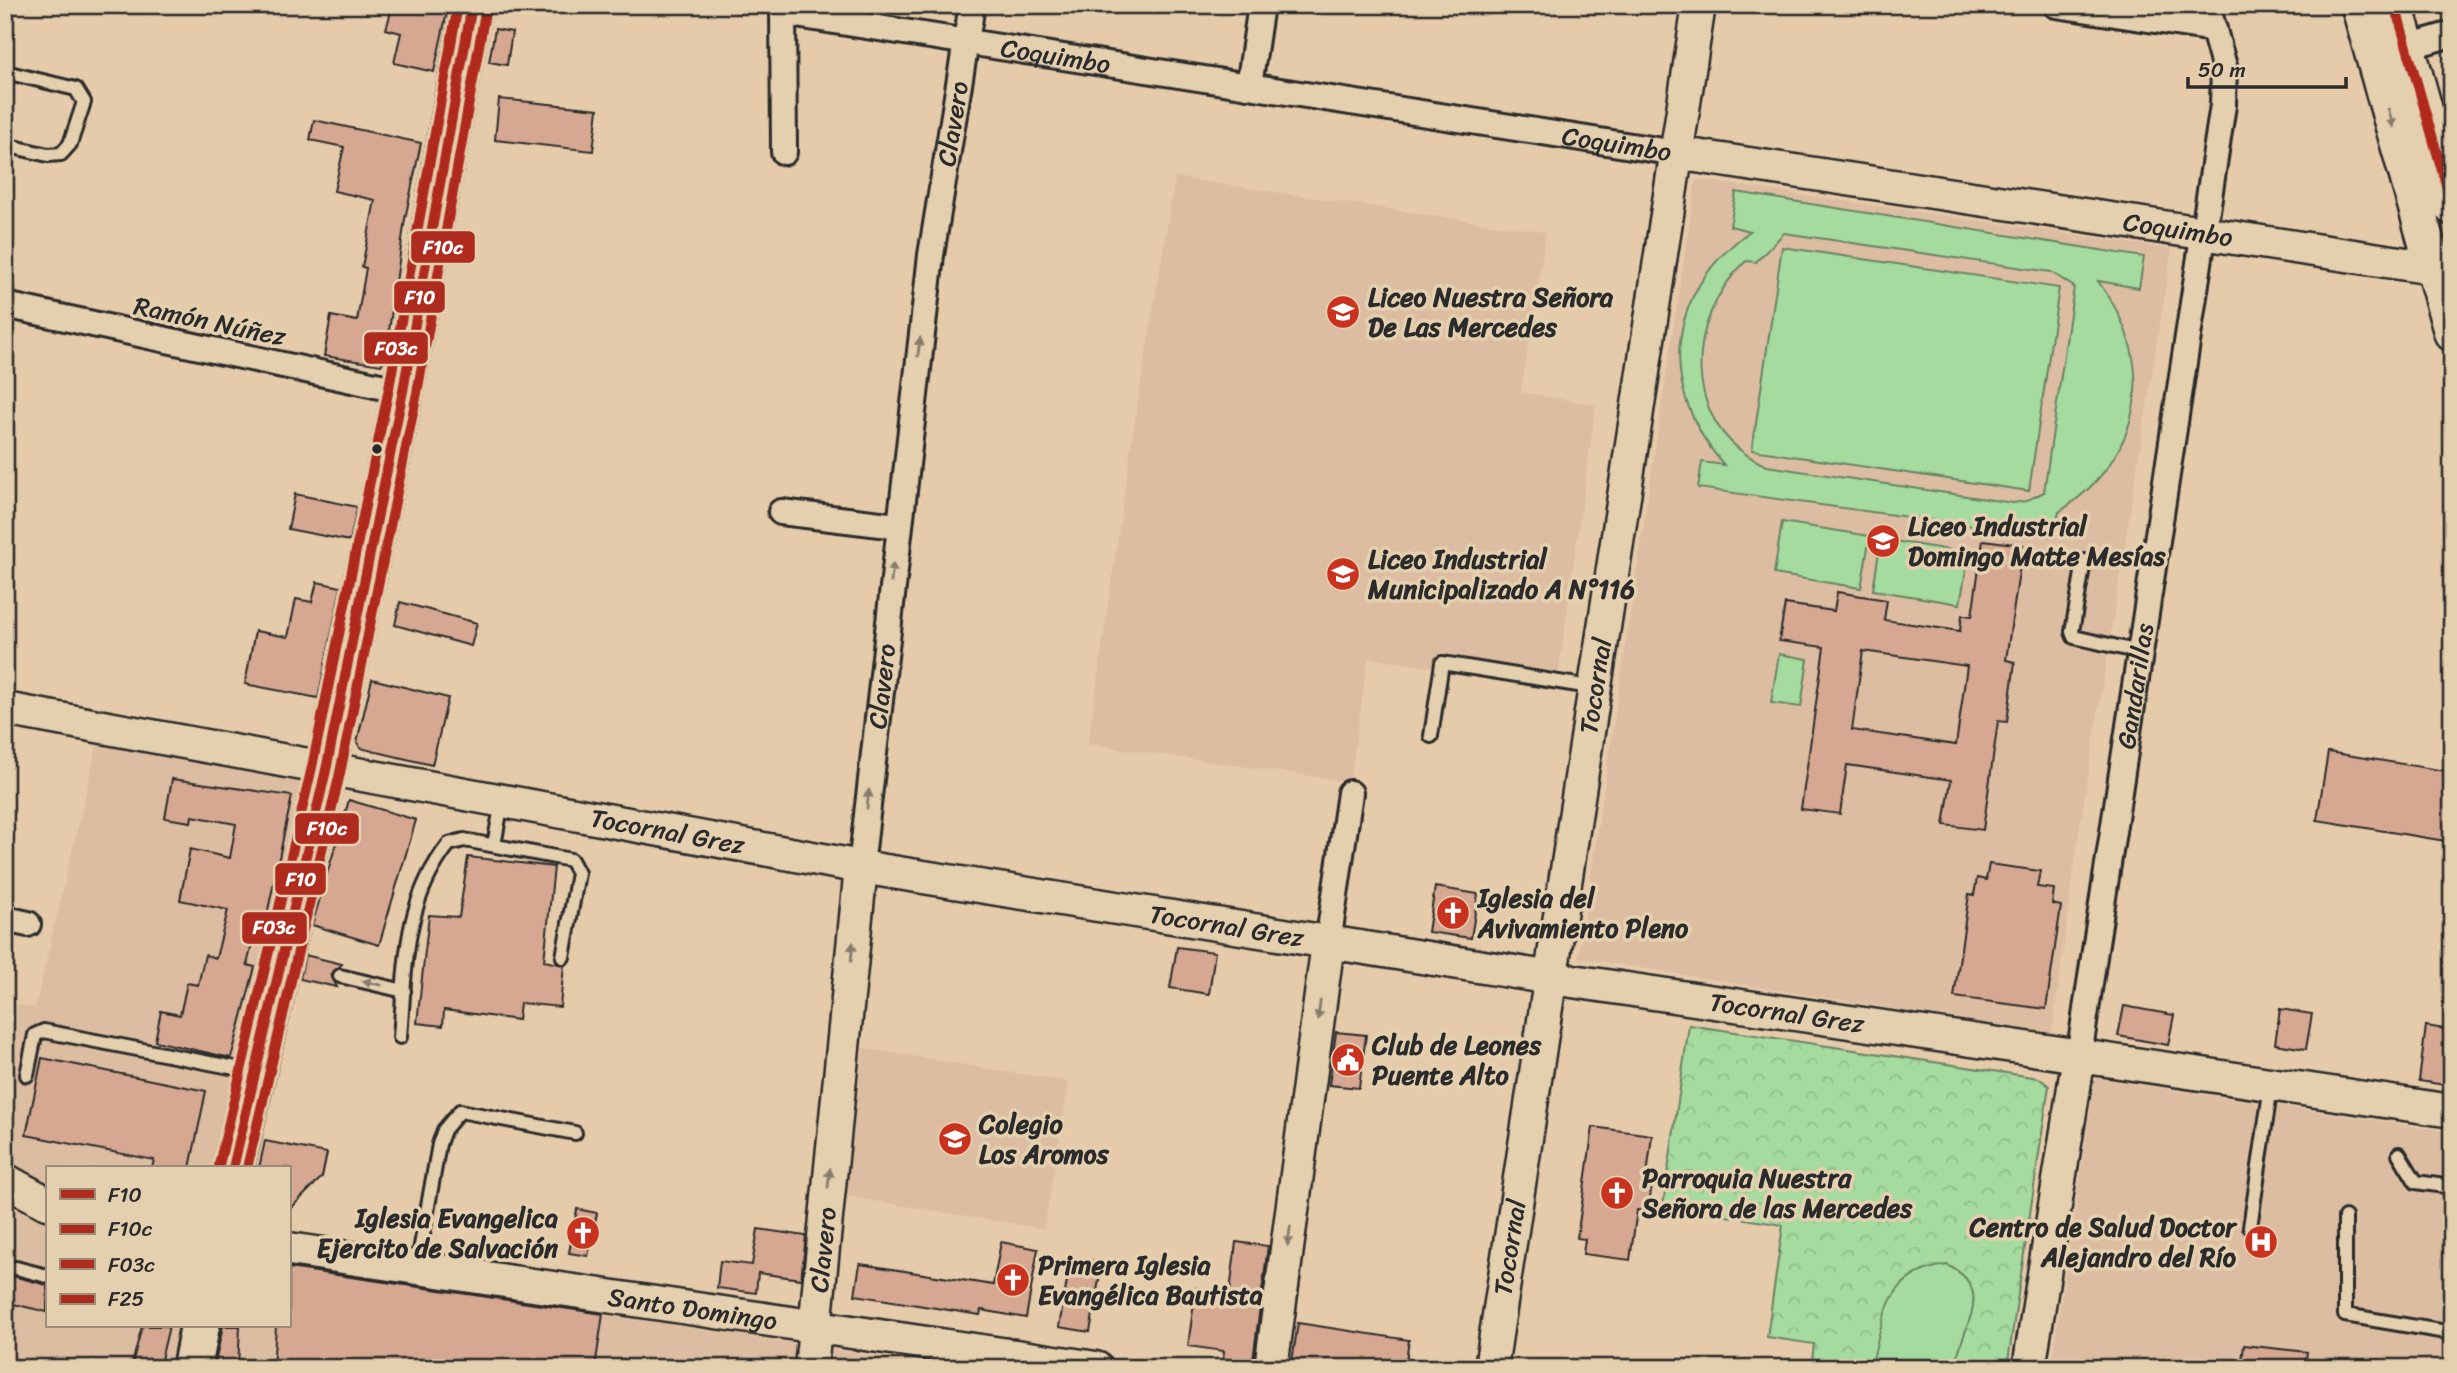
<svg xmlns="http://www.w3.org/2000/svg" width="2457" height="1373" font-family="Sriracha,sans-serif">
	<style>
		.built { fill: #ddbda2 }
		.park { fill: url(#park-crowns); stroke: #688364; stroke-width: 2 }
		.garden { fill: #a5db9e; stroke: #688364; stroke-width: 2; fill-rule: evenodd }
		.building { fill: #d6a892; stroke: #2b2b2b; stroke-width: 2; fill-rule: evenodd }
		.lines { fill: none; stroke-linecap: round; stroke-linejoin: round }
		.service-casing { stroke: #2b2b2b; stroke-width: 18 }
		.minor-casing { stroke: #2b2b2b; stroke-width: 30 }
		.tertiary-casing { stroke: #2b2b2b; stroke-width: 37 }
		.secondary-casing { stroke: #2b2b2b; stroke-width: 40 }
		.primary-casing { stroke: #2b2b2b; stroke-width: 44 }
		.service { stroke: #e4cfae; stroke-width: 12 }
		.minor { stroke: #e4cfae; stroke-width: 24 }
		.tertiary { stroke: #e4cfae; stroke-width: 32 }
		.secondary { stroke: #e4cfae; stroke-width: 35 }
		.primary { stroke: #e4cfae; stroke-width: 38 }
		.bus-1-casing { stroke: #e4cfae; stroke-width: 16 }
		.bus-2-casing { stroke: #e4cfae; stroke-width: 16 }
		.bus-3-casing { stroke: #e4cfae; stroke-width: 16 }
		.bus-4-casing { stroke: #e4cfae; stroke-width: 16 }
		.bus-1 { stroke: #af2b1e; stroke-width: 10 }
		.bus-2 { stroke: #af2b1e; stroke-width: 10 }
		.bus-3 { stroke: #af2b1e; stroke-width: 10 }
		.bus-4 { stroke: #af2b1e; stroke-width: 10 }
		.oneway { fill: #887d6c }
		.bus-dot { fill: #2b2b2b; stroke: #e4cfae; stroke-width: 2.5 }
		.labels { text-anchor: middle; stroke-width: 7; stroke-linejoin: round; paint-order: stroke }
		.street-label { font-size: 26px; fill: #2b2b2b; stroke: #e4cfae }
		.poi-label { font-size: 26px; font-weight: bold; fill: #2b2b2b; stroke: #e4cfae; text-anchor: start }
		.line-badge { stroke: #e4cfae; stroke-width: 2.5 }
		.badge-label { font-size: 19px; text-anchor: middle; font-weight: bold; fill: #fff }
	</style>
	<defs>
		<pattern id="park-crowns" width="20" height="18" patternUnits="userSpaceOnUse" patternTransform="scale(1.75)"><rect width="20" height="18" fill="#a5db9e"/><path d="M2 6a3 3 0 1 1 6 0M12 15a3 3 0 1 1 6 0" fill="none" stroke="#8ebc88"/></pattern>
	</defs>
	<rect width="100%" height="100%" fill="#e6cbab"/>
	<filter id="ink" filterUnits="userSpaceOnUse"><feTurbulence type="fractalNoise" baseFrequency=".0143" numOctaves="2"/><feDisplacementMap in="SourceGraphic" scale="14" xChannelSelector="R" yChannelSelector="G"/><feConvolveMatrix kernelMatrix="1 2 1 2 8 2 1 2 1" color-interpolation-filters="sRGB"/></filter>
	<g filter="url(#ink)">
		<path class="built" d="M1175,177l371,55 -25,160 75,13 -39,280 -189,-27 -18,124 -262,-38 46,-318z
			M1696,179l476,70 -93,584 -27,201 -474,-76z
			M99,736l210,39 -93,393h-169v158h135l-8,42h-169v-366l30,6z
			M863,1048l206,34 -25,147 -201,-33z
			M2095,1078l357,54 -3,236h-398z
			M289,1264l314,50 350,54h-739l9,-42h66z"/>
		<path class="park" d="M1689,1025l350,53 10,8 -42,282h-196l3,-24 -47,-7 16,-112 -120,-19z"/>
		<path class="garden" d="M1736,192l408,65 -5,31 -41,-7c61,81 47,175 -39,231l-6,25 -355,-49 4,-26 22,3c-68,-78 -58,-173 26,-234l-20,-5zM1784,233l267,39 23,15 -30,205 -18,9 -13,2 -246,-37c-87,-38 -83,-147 -21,-205l10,1z
			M1782,247l277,41 -30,203 -277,-41z
			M1782,522l88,14 -9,52 -87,-14z
			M1881,539l88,14 -9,51 -87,-14z
			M1779,654l29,5 -7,48 -30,-4z
			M1947,1265c52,25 12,63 8,103h-84c13,-51 14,-95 76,-103z"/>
		<path class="building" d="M393,5h50l4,7 -13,60 -40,-9 7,-30 -15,-4z
			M495,29l17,3 -5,33 -18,-3z
			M499,99l99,10 -5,42 -98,-11z
			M314,120l107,23 -16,76 -20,140 -4,6 -57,-9 7,-40 26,5 9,-53 -4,-1 13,-67 -41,-9 10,-44 -34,-7z
			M295,494l62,13 -7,34 -62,-12z
			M1983,540l40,5 -17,115 9,2 -8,60 -9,-1 -15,109 -39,-5 7,-45 -104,-15 -7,49 -39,-5 23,-162 -45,-6 6,-37 49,7 3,-19 50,8 -3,20 76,11 2,-16 10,1zM1863,651l104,15 -11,79 -104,-15z
			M317,582l24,5 -23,111 -73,-14 10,-53 33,6 8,-38 16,3z
			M400,602l77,21 -6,23 -76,-21z
			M372,679l76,19 -16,67 -72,-17 -3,-6z
			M2328,752l124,20v70l-135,-22z
			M172,779l120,17 -29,138 -8,-2 -8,33 8,2 -24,91 -76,-17 6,-30 19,4 7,-32 11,2 7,-30 11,3 12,-48 -48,-10 10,-51 40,9 6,-34 -44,-8 -1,6 -26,-4z
			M349,800l67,20 -37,125 -67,-20z
			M468,857l86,10 -10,94 20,4 -4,42 -40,-4 -2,17 -74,-10 -1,16 -26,-3 12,-108 30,2z
			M1989,864l51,7 -3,16 17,2 -2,15 9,2 -15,103 -92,-12 15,-103 5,1 3,-17 9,2z
			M1435,887l43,7 -7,44 -43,-6z
			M1177,947l38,5 -6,42 -39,-6z
			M305,955l37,9 -11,11 6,12 -37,-8z
			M2124,1006l50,9 -6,30 -50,-9z
			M2280,1009l32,5 -6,35 -31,-5z
			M2426,1026l26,4v56l-33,-5z
			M1336,1032l30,3 -7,53 -30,-3z
			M42,1058l164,33 -16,77h-38l2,-8 -128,-25z
			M1593,1127l59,8 -5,41 6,1 -5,34 -11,-1 -7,50 -47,-6 2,-15 -8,-1z
			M265,1141l62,12 -5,24 -33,33v-42h-30z
			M577,1209l20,4 -9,43 -19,-3z
			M758,1229l48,7 -5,43 -43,-6 -2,20 -39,-5 3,-27 32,4z
			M1001,1242l37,7 -12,69 -45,-8 -1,5 -125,-20 5,-31 133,21z
			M1236,1242l32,4 -16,122 -30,-3 2,-14 -36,-5 8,-58 34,4z
			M1071,1257l31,5 -12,70 -31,-5z
			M289,1268l314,46 -8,54h-322l3,-42h13z
			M5,1274l42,11v27l-42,-10z
			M1298,1323l111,17 -4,28h-114z
			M142,1326h27l-10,42h-28z
			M223,1326h17l-2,42h-24z
			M2244,1345l63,7 -2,16h-64z"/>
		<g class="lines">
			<g class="service-casing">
				<path id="service" d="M5,72l71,17 8,13 -14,42 -9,10 -13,1 -43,-10
					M2084,561l-12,71 2,5 66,15
					M1431,736l11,-73 154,25
					M494,845l8,-43
					M340,976l64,15
					M400,1037c6,-70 3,-135 49,-193l15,-4 107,20 7,13 -15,84
					M27,1075l8,-40 9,-4 207,40
					M2399,1154l17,28 36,5
					M2345,1217v98l107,18
					M2250,1227l21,-141
					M16,1268l31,8
					M417,1268l22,-124 5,-14 16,-19 115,22"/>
			</g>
			<g class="minor-casing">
				<g id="minor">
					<path d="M783,5l1,147"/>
					<path d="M2056,5l158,24"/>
					<path id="s1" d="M783,13l893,140"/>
					<path d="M2407,47l45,-13"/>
					<path d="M1249,86l12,-81"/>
					<path d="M5,305l398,86"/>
					<path d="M781,512l116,14"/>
					<path id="s2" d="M861,867l70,-612 41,-250"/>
					<path d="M5,919l23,5"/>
					<path d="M1328,943l22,-150"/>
					<path id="s3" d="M2079,1056l144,-951 1,-39 -17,-61"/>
				</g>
			</g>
			<g class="tertiary-casing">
				<g id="tertiary">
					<path id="s4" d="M1676,153l776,118"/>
					<path id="s5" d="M5,709l856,158 691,111 900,133"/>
					<path d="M5,1180l42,23"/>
					<path id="s6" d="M289,1249l807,119"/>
					<path id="s7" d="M811,1368l50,-501"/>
					<path d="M1271,1368l57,-425"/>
					<path id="s8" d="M1491,1368l208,-1363"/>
					<path d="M2029,1368l50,-312"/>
				</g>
			</g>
			<g class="secondary-casing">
				<path id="secondary" d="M2359,5l93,328
					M2395,5l57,202"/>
			</g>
			<g class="primary-casing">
				<path id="primary" d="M233,1168l93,-398 77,-379 69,-386
					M192,1368l8,-42"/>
			</g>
			<use href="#service" class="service"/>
			<use href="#minor" class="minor"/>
			<use href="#tertiary" class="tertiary"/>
			<use href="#secondary" class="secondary"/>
			<use href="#primary" class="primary"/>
			<g class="bus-1-casing">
				<path id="bus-1" d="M233,1168l93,-398 77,-379 69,-386"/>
			</g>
			<g class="bus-2-casing">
				<path id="bus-2" d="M247,1168l93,-395 77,-380 69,-386"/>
			</g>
			<g class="bus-3-casing">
				<path id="bus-3" d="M219,1165l93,-398 77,-379 69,-383"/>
			</g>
			<g class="bus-4-casing">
				<path id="bus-4" d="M2395,5l57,201"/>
			</g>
			<use href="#bus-1" class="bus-1"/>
			<use href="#bus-2" class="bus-2"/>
			<use href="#bus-3" class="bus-3"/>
			<use href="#bus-4" class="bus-4"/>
		</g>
		<defs><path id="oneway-solid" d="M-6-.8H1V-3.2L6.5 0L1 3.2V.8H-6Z" transform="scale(1.75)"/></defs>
		<g class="oneway">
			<use href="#oneway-solid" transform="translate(2391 118) rotate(74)"/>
			<use href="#oneway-solid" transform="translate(919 347) rotate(-83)"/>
			<use href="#oneway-solid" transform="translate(892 573) rotate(-84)"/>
			<use href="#oneway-solid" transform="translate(868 799) rotate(-84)"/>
			<use href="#oneway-solid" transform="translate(852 952) rotate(-84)"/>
			<use href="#oneway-solid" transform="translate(372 983) rotate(-167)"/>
			<use href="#oneway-solid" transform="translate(1319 1010) rotate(98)"/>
			<use href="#oneway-solid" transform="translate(829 1178) rotate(-84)"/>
			<use href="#oneway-solid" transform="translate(1289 1236) rotate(98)"/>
		</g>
	</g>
	<defs>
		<g id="school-disc" transform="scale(1.75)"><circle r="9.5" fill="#c8321e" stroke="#e4cfae"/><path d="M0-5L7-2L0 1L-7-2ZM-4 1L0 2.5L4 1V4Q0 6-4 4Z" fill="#fff"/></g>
		<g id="church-disc" transform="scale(1.75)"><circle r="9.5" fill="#c8321e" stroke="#e4cfae"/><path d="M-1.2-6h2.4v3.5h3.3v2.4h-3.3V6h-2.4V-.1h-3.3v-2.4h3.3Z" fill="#fff"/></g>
		<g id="civic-disc" transform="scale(1.75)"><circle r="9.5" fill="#c8321e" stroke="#e4cfae"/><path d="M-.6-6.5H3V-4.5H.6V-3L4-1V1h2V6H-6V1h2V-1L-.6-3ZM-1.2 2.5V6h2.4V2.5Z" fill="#fff"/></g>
		<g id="hospital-disc" transform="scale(1.75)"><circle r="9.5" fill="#c8321e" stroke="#e4cfae"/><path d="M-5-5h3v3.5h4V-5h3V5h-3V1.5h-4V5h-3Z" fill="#fff"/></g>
	</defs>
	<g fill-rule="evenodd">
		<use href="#school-disc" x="1343" y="312"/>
		<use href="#school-disc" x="1883" y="541"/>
		<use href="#school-disc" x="1343" y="574"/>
		<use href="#church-disc" x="1453" y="913"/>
		<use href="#civic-disc" x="1348" y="1060"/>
		<use href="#school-disc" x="955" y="1139"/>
		<use href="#church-disc" x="1617" y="1193"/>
		<use href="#church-disc" x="583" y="1233"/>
		<use href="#hospital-disc" x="2261" y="1242"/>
		<use href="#church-disc" x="1013" y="1280"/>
	</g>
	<circle class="bus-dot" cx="377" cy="449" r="6"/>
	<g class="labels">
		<g class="street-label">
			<text dy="9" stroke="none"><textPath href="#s1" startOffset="276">Coquimbo</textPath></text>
			<text dy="9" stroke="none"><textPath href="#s2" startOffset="749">Clavero</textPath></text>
			<text dy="9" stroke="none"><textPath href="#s1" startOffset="844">Coquimbo</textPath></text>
			<text dy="9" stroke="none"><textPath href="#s4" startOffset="508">Coquimbo</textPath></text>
			<text transform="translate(210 321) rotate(12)" y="9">Ramón Núñez</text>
			<text dy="9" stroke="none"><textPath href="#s2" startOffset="182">Clavero</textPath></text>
			<text dy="9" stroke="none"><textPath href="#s3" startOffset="374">Gandarillas</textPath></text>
			<text dy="9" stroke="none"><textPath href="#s8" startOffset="690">Tocornal</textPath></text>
			<text dy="9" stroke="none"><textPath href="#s5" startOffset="674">Tocornal Grez</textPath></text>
			<text dy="9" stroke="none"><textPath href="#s5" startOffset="1241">Tocornal Grez</textPath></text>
			<text dy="9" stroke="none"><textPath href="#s5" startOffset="1808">Tocornal Grez</textPath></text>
			<text dy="9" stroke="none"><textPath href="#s8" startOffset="122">Tocornal</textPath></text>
			<text dy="9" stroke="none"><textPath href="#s7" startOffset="119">Clavero</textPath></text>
			<text dy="9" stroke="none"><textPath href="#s6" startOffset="408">Santo Domingo</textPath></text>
		</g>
		<g class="poi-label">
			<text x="1368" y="306">Liceo Nuestra Señora<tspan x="1368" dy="30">De Las Mercedes</tspan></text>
			<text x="1908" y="535">Liceo Industrial<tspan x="1908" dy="30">Domingo Matte Mesías</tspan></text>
			<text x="1368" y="568">Liceo Industrial<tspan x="1368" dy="30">Municipalizado A N°116</tspan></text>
			<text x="1478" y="907">Iglesia del<tspan x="1478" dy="30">Avivamiento Pleno</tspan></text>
			<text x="1372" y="1054">Club de Leones<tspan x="1372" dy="30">Puente Alto</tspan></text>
			<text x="979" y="1133">Colegio<tspan x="979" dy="30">Los Aromos</tspan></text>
			<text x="1642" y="1187">Parroquia Nuestra<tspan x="1642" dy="30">Señora de las Mercedes</tspan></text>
			<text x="558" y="1227" text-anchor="end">Iglesia Evangelica<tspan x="558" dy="30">Ejercito de Salvación</tspan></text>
			<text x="2236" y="1236" text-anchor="end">Centro de Salud Doctor<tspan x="2236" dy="30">Alejandro del Río</tspan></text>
			<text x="1038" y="1274">Primera Iglesia<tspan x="1038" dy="30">Evangélica Bautista</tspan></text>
		</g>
	</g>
	<g class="line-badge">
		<rect x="410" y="230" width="66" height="34" rx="7" fill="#af2b1e"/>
		<rect x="393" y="280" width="53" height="34" rx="7" fill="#af2b1e"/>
		<rect x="363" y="331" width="66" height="34" rx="7" fill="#af2b1e"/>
		<rect x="294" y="812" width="66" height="33" rx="7" fill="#af2b1e"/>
		<rect x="274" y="862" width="53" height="34" rx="7" fill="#af2b1e"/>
		<rect x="241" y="911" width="67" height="34" rx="7" fill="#af2b1e"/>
	</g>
	<g class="badge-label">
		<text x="443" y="254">F10c</text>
		<text x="420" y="304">F10</text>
		<text x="396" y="355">F03c</text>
		<text x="327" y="835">F10c</text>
		<text x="301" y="886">F10</text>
		<text x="274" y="934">F03c</text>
	</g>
	<rect width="2457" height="1373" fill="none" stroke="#e4cfae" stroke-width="28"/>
	<rect x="14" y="14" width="2429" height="1345" fill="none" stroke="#2b2b2b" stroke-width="2.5" filter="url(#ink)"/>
	<rect x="46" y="1166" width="245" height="161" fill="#e4cfae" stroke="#9a8d7a" stroke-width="2"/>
	<rect x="60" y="1189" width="35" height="10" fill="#af2b1e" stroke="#9a8d7a" stroke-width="2"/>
	<text x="108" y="1202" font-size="21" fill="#2b2b2b">F10</text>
	<rect x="60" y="1224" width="35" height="10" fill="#af2b1e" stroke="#9a8d7a" stroke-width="2"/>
	<text x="108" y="1236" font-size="21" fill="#2b2b2b">F10c</text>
	<rect x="60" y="1259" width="35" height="10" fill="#af2b1e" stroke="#9a8d7a" stroke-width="2"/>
	<text x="108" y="1272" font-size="21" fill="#2b2b2b">F03c</text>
	<rect x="60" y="1294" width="35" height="10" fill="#af2b1e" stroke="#9a8d7a" stroke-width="2"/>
	<text x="108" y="1306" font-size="21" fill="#2b2b2b">F25</text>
	<path d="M2188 77v10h158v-10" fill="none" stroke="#2b2b2b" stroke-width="3.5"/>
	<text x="2198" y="77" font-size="21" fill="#2b2b2b" stroke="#e4cfae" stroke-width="5" paint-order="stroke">50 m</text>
</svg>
